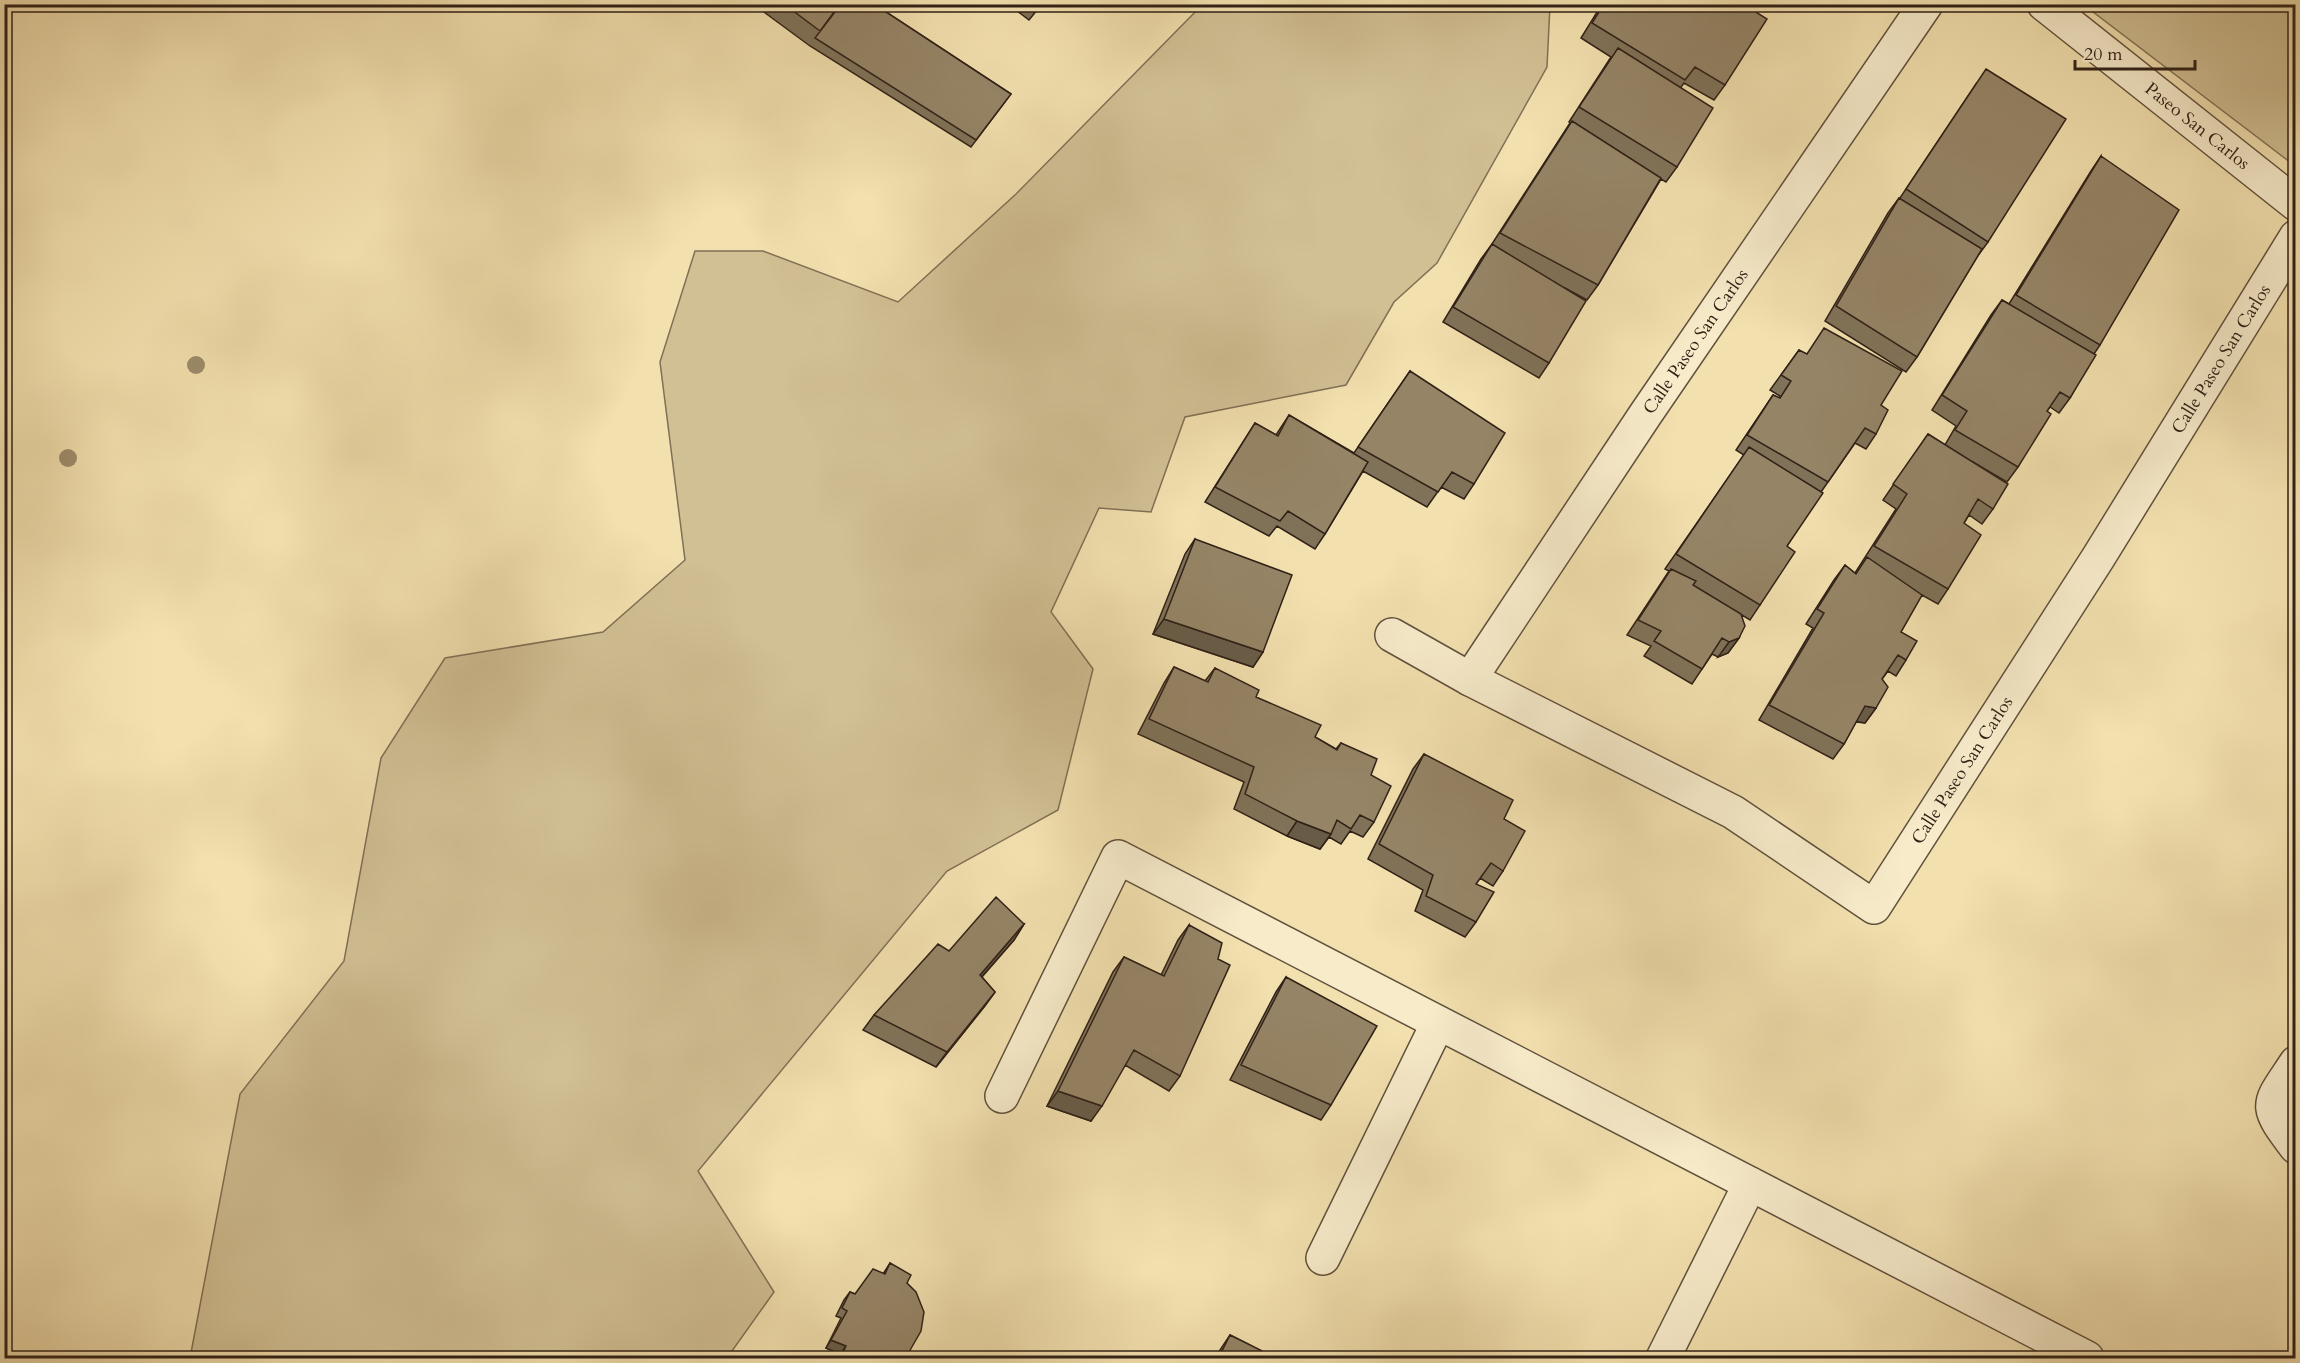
<svg xmlns="http://www.w3.org/2000/svg" width="2300" height="1363" font-family="Cardo,serif">
	<style>
		.green { fill: #d1c094; stroke: #807056; stroke-width: 1.5 }
		.lines { fill: none; stroke-linecap: round; stroke-linejoin: round }
		.minor-casing { stroke: #60513d; stroke-width: 36 }
		.minor { stroke: #f7ebca; stroke-width: 33 }
		.tree { fill: #9d8d6c }
		.wall { fill: #807258; stroke: #302117; stroke-width: 1.5 }
		.shaded-wall { fill: #685c47; stroke: #302117; stroke-width: 1.5 }
		.building { fill: #958466; stroke: #302117; stroke-width: 1.5 }
		.labels { text-anchor: middle; stroke-width: 4.5; stroke-linejoin: round; paint-order: stroke }
		.street-label { font-size: 18px; fill: #302117; stroke: #f7ebca }
	</style>
	<rect width="100%" height="100%" fill="#f2e0ae"/>
	<filter id="stains"><feTurbulence type="fractalNoise" baseFrequency=".00333" numOctaves="4"/><feColorMatrix values="0 0 0 0 .2 0 0 0 0 .09 0 0 0 0 .02 0 0 0 .5 -.17"/></filter>
	<radialGradient id="worn" r=".72"><stop offset=".6" stop-color="#630" stop-opacity="0"/><stop offset="1" stop-color="#630" stop-opacity=".3"/></radialGradient>
	<path class="green" d="M1202,5h348l-3,62 -110,196 -43,39 -48,83 -161,32 -34,95 -52,-4 -48,104 42,57 -35,141 -111,61 -249,300 76,121 -47,66h-537l50,-264 104,-133 37,-203 64,-100 158,-26 82,-72 -25,-198 35,-111h68l135,51 118,-108z
		M2084,5h211v161z"/>
	<g class="lines">
		<g class="minor-casing">
			<g id="minor">
				<path id="s1" d="M2044,4l252,200"/>
				<path id="s2" d="M1392,635l78,44 263,133 141,95 224,-349 198,-321"/>
				<path id="s3" d="M1470,679l175,-264 281,-411"/>
				<path d="M2296,1063c-29,44 -33,40 0,84"/>
				<path d="M1002,1096l116,-239 969,501"/>
				<path d="M1323,1258l115,-235"/>
				<path d="M1663,1358l87,-174"/>
			</g>
		</g>
		<use href="#minor" class="minor"/>
	</g>
	<g class="tree">
		<circle cx="196" cy="365" r="9"/>
		<circle cx="68" cy="458" r="9"/>
	</g>
	<path class="wall" d="M753,4h121l137,90 -40,53 -161,-101z
		M1008,4h34l-13,16z
		M1602,4h145l-22,81 -11,15 -30,-17 -3,4 -4,80 -11,15 -5,-3 -63,106 -11,15 -22,-12 -16,75 -10,15 -96,-56 38,-63 11,-15 78,-121 -1,-1 42,-65 -30,-19z
		M1976,84l12,158 -11,15 -60,100 -11,15 -81,-51 63,-108 11,-15h1z
		M2101,156l-1,189 -6,9 -24,44 -11,15 -9,-6 -3,4 -29,56 -11,15 -34,-20 20,47 -11,15 -13,-9 -5,8 -16,66 -10,15 -16,-9 -21,37 5,28 -10,16 -8,-5 -6,8 -6,29 -11,15 -9,-1 -12,22 -11,15 -74,-39 54,-92 -7,-4 28,-44 11,-15 10,8 41,-64 -13,-9 45,-66 17,11 11,-19 -24,-16 59,-95 11,-15 7,4 82,-133z
		M1799,350l82,55 -5,29 -10,15 -11,-6 -34,49 -34,54 -27,59 -10,15 -8,-5 -3,23 -11,15 -10,4 -6,-3 -20,30 -48,-28 7,-10 -24,-11 42,-64 -4,-2 79,-114 -8,-5 37,-55 6,3 1,-2 -10,-6z
		M1410,371l64,113 -10,15 -23,-12 -14,20 -64,-36 -38,63 -10,15 -38,-23 -8,10 -64,-34 50,-79 21,12 13,-20 65,38z
		M1195,539l68,113 -10,15 -100,-33 32,-80z
		M1174,667l31,14 10,-13 41,29 59,40 21,12 5,-6 30,32 3,47 -11,15 -13,-6 -9,13 -12,-7 -9,12 -33,-13 -53,-27 10,-27 -106,-48 26,-51z
		M1424,754l80,65 -1,52 -10,15 -13,-8 -4,6v38l-11,15 -50,-26 8,-21 -55,-31 45,-90z
		M1024,924l-10,16 -32,37 13,15 -11,15 -48,60 -73,-37 11,-15 75,-64z
		M1189,925l-9,151 -11,15 -44,-26 -34,56 -44,-15 66,-134 11,-15 37,18 17,-35z
		M1286,977l45,128 -10,15 -91,-40 46,-88z
		M890,1263l17,20 2,69 -5,7h-66l2,-5 -14,-6 15,-30 -5,-2 8,-16 6,-8 5,2 28,-20z
		M1230,1335l48,24h-64z"/>
	<path class="shaded-wall" d="M1164,619l99,33 -10,15 -100,-33z
		M1739,638l-11,15 -10,4 11,-15z
		M1865,706l11,2 -11,15 -11,-2z
		M1297,821l34,13 -11,15 -33,-13z
		M1024,924l-10,16 -44,50 10,-15z
		M995,992l-11,15 -48,60 11,-15z
		M1058,1091l44,15 -11,15 -44,-15z
		M831,1340l15,6 -6,8 -14,-6z
		M909,1352l-5,7h-8z"/>
	<path class="building" d="M784,4h56l-20,27z
		M841,4h33l137,90 -35,46 -161,-102z
		M1024,4h17l-6,8z
		M1604,4h143l-1,2 21,13 -42,66 -30,-18 -10,13 -93,-57z
		M1618,48l95,60 -36,59 -98,-60z
		M1986,69l80,50 -78,123 -82,-53z
		M1572,121l89,57 -63,107 -98,-52z
		M2101,156l78,54 -79,135 -84,-50z
		M1899,198l83,51 -65,108 -81,-51z
		M1492,244l94,57 -37,62 -96,-56z
		M2002,300l94,55 -26,43 -10,-6 -13,19 4,3 -33,53 -63,-37 12,-19 -25,-16z
		M1824,328l78,43 -21,34 7,5 -12,24 -11,-6 -37,54 -81,-47 26,-40 7,3 11,-17 -10,-6 18,-25 8,4z
		M1410,371l95,62 -31,51 -22,-12 -14,20 -80,-45z
		M1289,415l79,47 -43,72 -37,-23 -8,10 -65,-34 40,-64 23,13z
		M1928,434l80,50 -15,25 -15,-10 -14,24 17,12 -33,54 -74,-43 33,-52 -14,-10z
		M1749,447l74,46 -36,53 8,6 -35,53 -84,-51z
		M1195,539l97,36 -29,77 -99,-33z
		M1867,557l55,38 -21,37 16,9 -11,19 -8,-5 -16,24 6,8 -12,21 -11,-2 -21,38 -75,-39 55,-92 -7,-4 28,-44 11,9z
		M1671,569l25,12 -3,4 48,29 4,12 -6,12 -10,4 -7,-4 -20,31 -48,-28 7,-10 -23,-11z
		M1174,667l34,15 7,-14 44,22 -3,7 65,28 -6,12 22,13 4,-7 36,16 -6,16 20,11 -17,36 -14,-7 -9,14 -14,-9 -6,14 -34,-13 -52,-27 9,-27 -105,-48z
		M1424,754l89,46 -9,19 21,12 -22,40 -12,-8 -15,21 18,8 -18,30 -50,-26 7,-21 -54,-31z
		M996,897l28,27 -44,51 15,17 -48,60 -73,-37 64,-71 11,7z
		M1189,925l33,18 -4,16 12,6 -50,111 -46,-26 -32,56 -44,-15 66,-134 40,19z
		M1286,977l91,49 -46,79 -90,-40z
		M890,1263l21,12 -4,8 9,9 8,20 -3,19 -12,21 -13,7h-56l6,-13 -15,-6 16,-29 -5,-3 8,-16 5,2 18,-25 12,5z
		M1230,1335l48,24h-60z"/>
	<g class="labels">
		<g class="street-label">
			<text dy="6" stroke="none"><textPath href="#s1" startOffset="196">Paseo San Carlos</textPath></text>
			<text dy="6" stroke="none"><textPath href="#s3" startOffset="406">Calle Paseo San Carlos</textPath></text>
			<text dy="6" stroke="none"><textPath href="#s2" startOffset="1203">Calle Paseo San Carlos</textPath></text>
			<text dy="6" stroke="none"><textPath href="#s2" startOffset="717">Calle Paseo San Carlos</textPath></text>
		</g>
	</g>
	<rect width="2300" height="1363" fill="none" stroke="#f2e0ae" stroke-width="24"/>
	<rect x="6" y="6" width="2288" height="1351" fill="none" stroke="#302117" stroke-width="3"/>
	<rect x="12" y="12" width="2276" height="1339" fill="none" stroke="#302117" stroke-width="1.5"/>
	<path d="M2075 60v9h120v-9" fill="none" stroke="#302117" stroke-width="3"/>
	<text x="2084" y="60" font-size="18" fill="#302117" stroke="#f7ebca" stroke-width="4.5" paint-order="stroke">20 m</text>
	<rect width="100%" height="100%" filter="url(#stains)"/>
	<rect width="100%" height="100%" fill="url(#worn)"/>
</svg>
